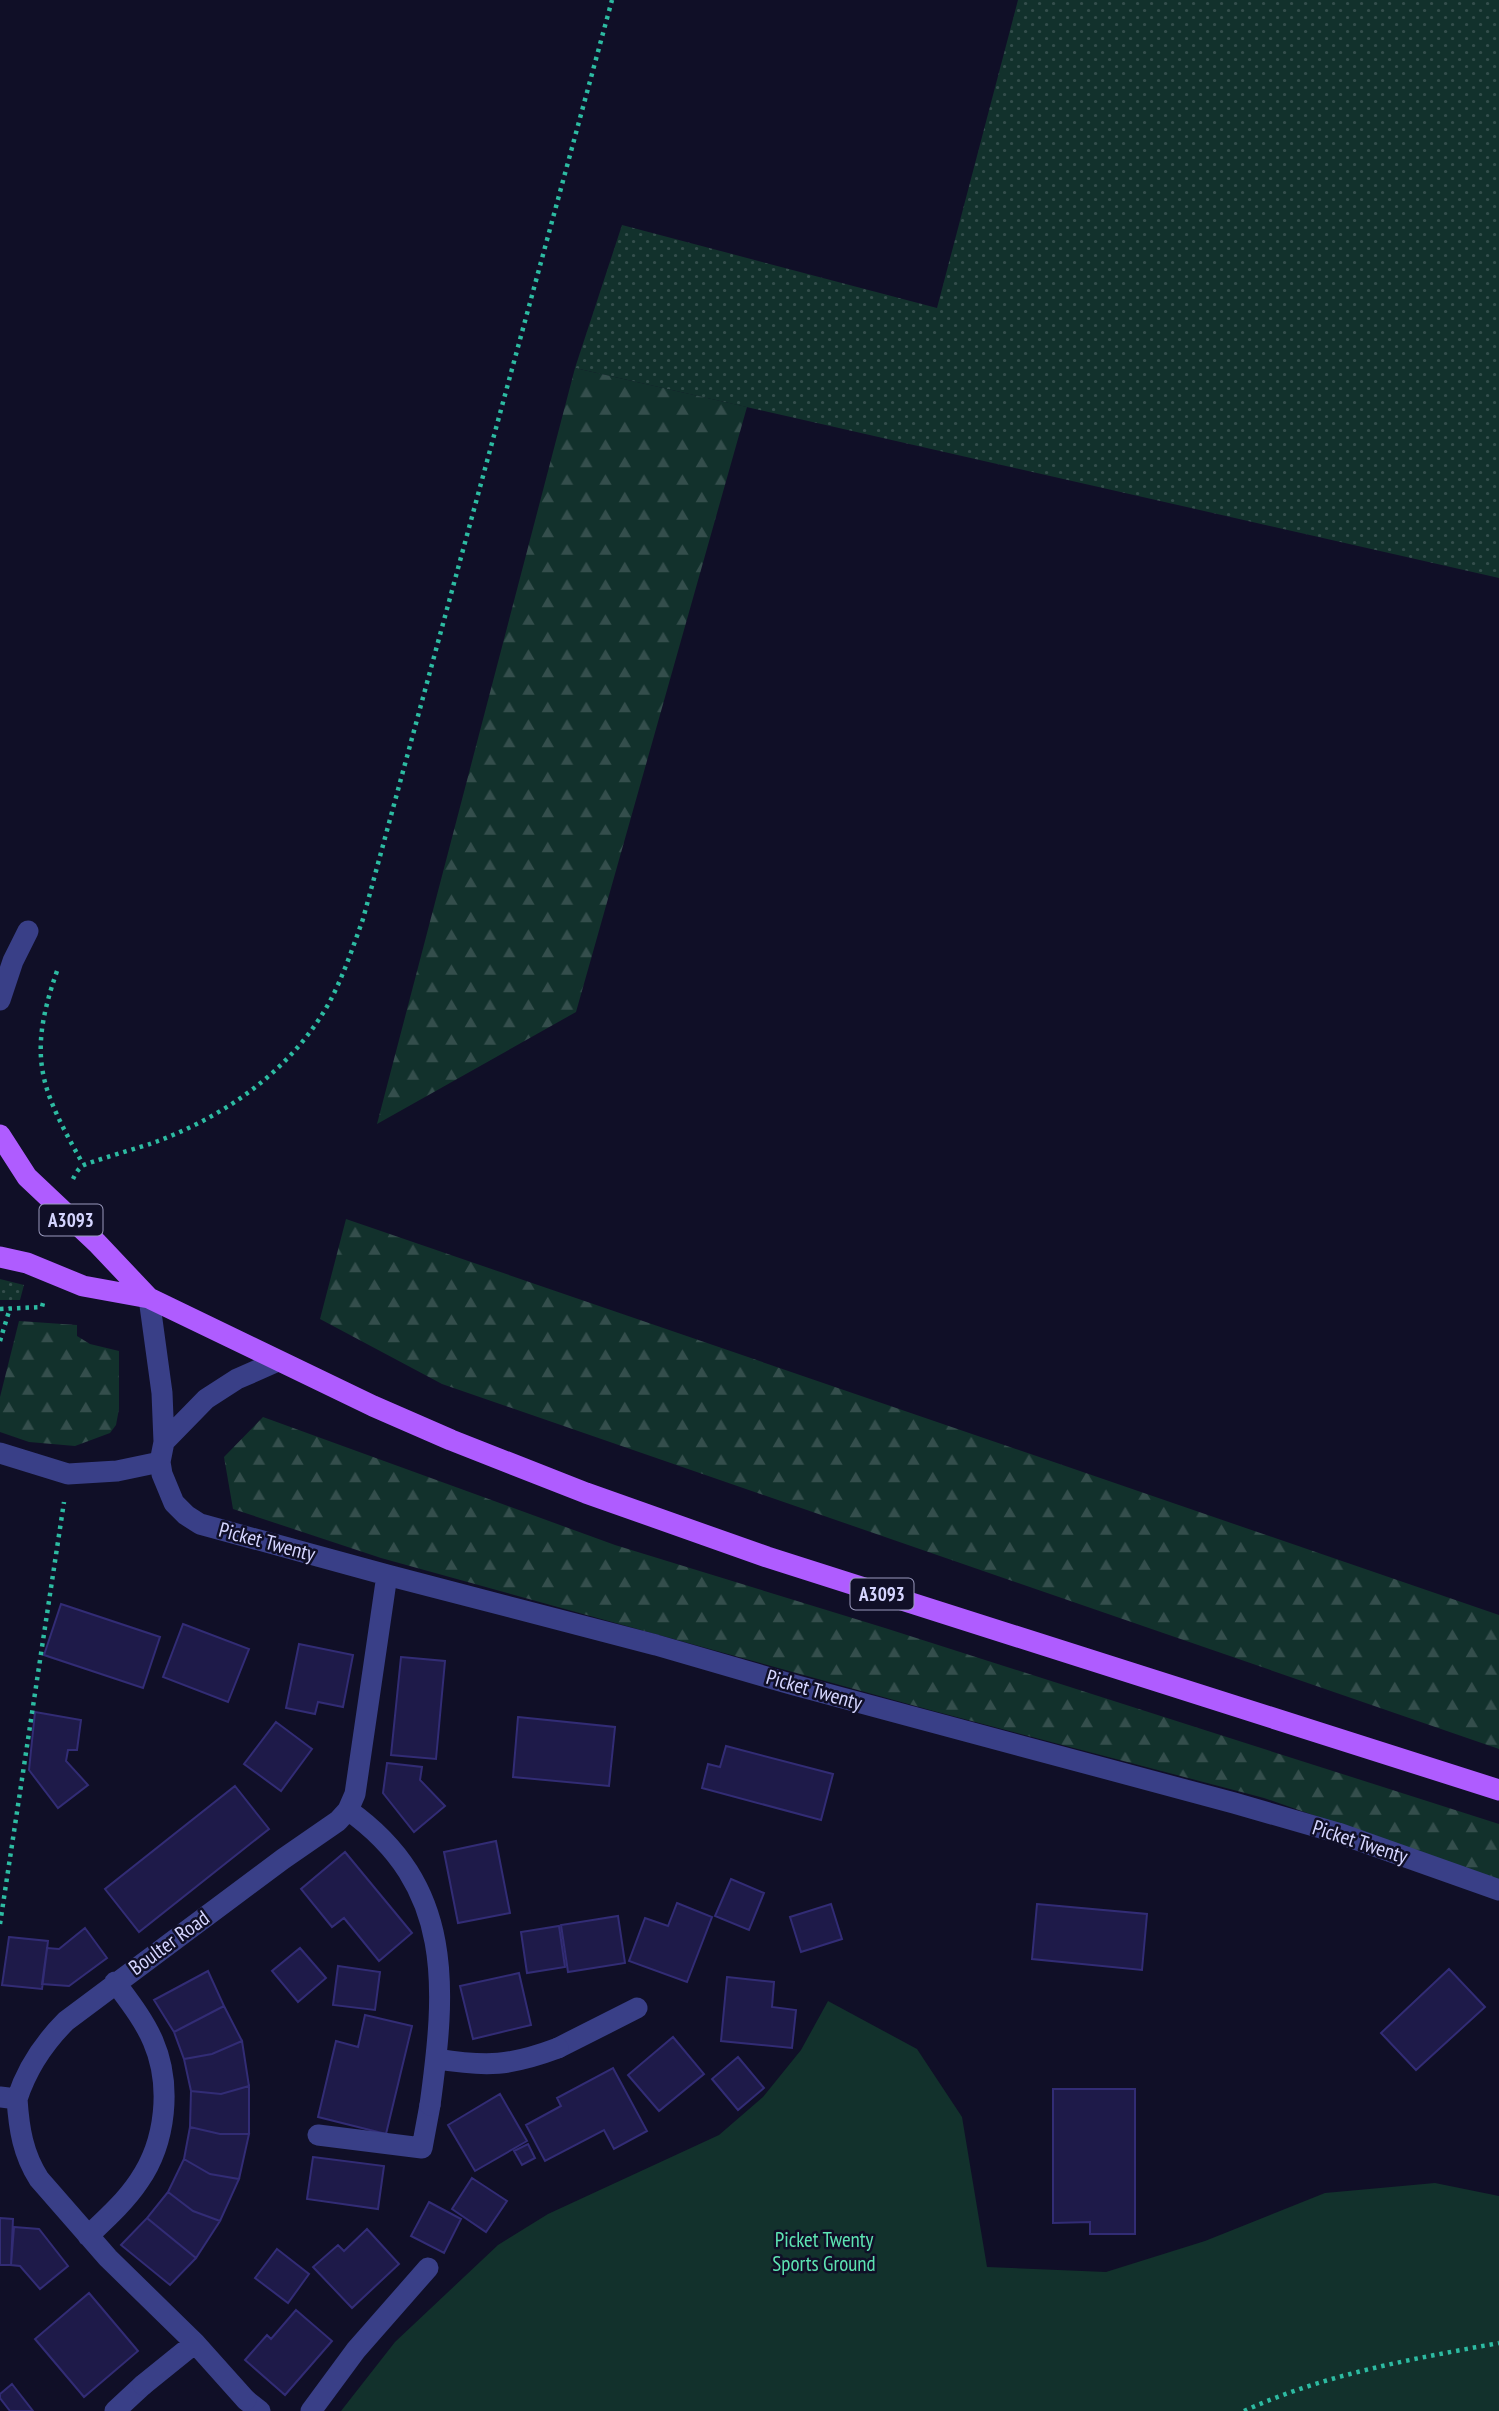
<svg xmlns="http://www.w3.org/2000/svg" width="1499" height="2411" font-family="'PT Sans Narrow',sans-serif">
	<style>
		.grass { fill: url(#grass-dots) }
		.forest { fill: url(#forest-firs) }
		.green { fill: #12312c }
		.building { fill: #1e1a49; stroke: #322c75; stroke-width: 2 }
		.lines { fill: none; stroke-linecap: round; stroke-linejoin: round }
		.path { stroke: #2dbba2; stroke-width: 4.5; stroke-dasharray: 3.5 5; stroke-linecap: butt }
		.lane { stroke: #393f87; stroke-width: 21 }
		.street { stroke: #393f87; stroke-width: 21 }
		.primary { stroke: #af5cff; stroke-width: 21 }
		.labels { text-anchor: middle; stroke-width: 5; stroke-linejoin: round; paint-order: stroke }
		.shield { fill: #100f27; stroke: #9a9abe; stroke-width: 2 }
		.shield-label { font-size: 19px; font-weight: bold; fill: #d5d5ff }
		.street-label { font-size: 21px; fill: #d5d5ff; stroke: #100f27 }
		.park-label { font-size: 21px; fill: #5de3b2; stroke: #100f27 }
	</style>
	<defs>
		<pattern id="grass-dots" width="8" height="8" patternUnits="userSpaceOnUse" patternTransform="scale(1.75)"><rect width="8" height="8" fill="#12312c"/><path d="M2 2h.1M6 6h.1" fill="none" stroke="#344e4c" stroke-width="1.8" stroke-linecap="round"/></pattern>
		<pattern id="forest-firs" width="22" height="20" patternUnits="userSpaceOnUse" patternTransform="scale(1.75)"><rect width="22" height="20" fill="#12312c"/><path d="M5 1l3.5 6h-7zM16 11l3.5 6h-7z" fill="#344e4c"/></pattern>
	</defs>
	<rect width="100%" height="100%" fill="#100f27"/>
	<path class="grass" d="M1018,0h481v578l-924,-210 47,-143 315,83z
		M0,1279l24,6 -4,15h-20z"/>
	<path class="forest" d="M575,368l172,39 -171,605 -199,112z
		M346,1219l1153,396v134l-1057,-365 -122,-65z
		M19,1321l58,4v11l13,8 29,7v58l-3,16 -6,8 -35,13 -46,-4 -29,-10v-35z
		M263,1417l352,128 270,83 614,196v56l-235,-82 -334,-88 -549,-152 -148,-49 -9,-52z"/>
	<path class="green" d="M828,2001l89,48 45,68 25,150 119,5 99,-31 120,-48 110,-10 64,13v215h-1158l54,-69 103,-97 50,-31 171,-79 44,-38 38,-47z"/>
	<path class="building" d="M61,1604l99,33 -17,51 -99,-33z
		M183,1624l66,25 -21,53 -65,-25z
		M299,1644l54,11 -10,52 -25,-5 -3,12 -29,-6z
		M401,1657l44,4 -9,98 -45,-4z
		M35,1712l46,8 -4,30h-9l-2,11 22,24 -30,23 -29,-38z
		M518,1717l97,10 -6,59 -96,-9z
		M276,1722l36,27 -31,42 -37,-27z
		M726,1746l107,28 -12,46 -119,-32 6,-24 12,3z
		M387,1763l35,4 -2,13 25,26 -31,26 -31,-39z
		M235,1786l34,43 -130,103 -34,-43z
		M496,1841l14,72 -52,10 -14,-71z
		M345,1852l67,81 -33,28 -35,-43 -12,9 -31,-38z
		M731,1879l33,14 -15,37 -34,-14z
		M677,1903l35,14 -25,65 -58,-21 16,-43 23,8z
		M831,1904l11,35 -41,13 -11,-35z
		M1037,1904l110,10 -5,56 -110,-11z
		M618,1916l7,47 -57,9 -7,-47z
		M559,1926l6,41 -38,6 -6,-41z
		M85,1928l22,30 -38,28 -27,-2 5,-36 12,1z
		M9,1937l39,4 -6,48 -40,-4z
		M300,1948l26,30 -28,24 -26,-31z
		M338,1966l42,6 -5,38 -42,-5z
		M1449,1969l36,38 -69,63 -35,-37z
		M208,1971l16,35 -50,26 -20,-32z
		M519,1973l12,52 -58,14 -13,-53z
		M727,1977l47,5 -2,25 24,3 -4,38 -71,-7z
		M224,2006l18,35 -30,13 -28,5 -10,-27z
		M365,2015l47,11 -26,108 -68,-17 18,-76 22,6z
		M673,2037l31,37 -45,37 -31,-36z
		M242,2041l7,45 -28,8 -30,-3 -7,-32 28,-5z
		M738,2057l26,31 -26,22 -26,-31z
		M613,2068l34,63 -33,18 -10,-19 -59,31 -19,-36 35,-19 -4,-8z
		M249,2086v48h-29l-30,-7 1,-36 30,3z
		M1053,2089h82v145h-45v-12l-37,1z
		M500,2094l27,47 -52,30 -27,-46z
		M190,2127l30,7h29l-10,45 -29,-5 -26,-15z
		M528,2144l7,14 -13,7 -8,-14z
		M313,2157l71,9 -6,43 -71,-10z
		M184,2159l26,15 29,5 -19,42 -27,-10 -25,-19z
		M472,2178l35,23 -21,31 -34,-23z
		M168,2192l25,19 27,10 -24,37 -49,-40z
		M429,2202l32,17 -17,34 -33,-17z
		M0,2218l13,1 -2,46h-11z
		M147,2218l49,40 -26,27 -49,-40z
		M14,2227l25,2 29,37 -28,23 -20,-23 -9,-1z
		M367,2229l32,35 -47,44 -39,-41 25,-22 6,6z
		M277,2249l32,25 -21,29 -33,-25z
		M89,2293l49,58 -54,46 -49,-58z
		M296,2310l36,31 -47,54 -40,-35 22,-25 4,4z
		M12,2384l21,27h-23l-10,-13v-4z"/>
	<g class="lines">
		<path class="path" d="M57,971c-30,86 -17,117 26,193
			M73,1179c2,-4 5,-10 9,-13 3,-3 64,-20 76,-25 69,-26 134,-72 171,-138 14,-26 24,-56 34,-84l249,-919
			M0,1309l42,-2 1,-4
			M0,1341l10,-33
			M0,1924l64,-422
			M1244,2411c81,-37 168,-52 255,-68"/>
		<path class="lane" d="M0,1000l13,-39 15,-30
			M558,2048l79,-40
			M318,2135l104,13 8,-43
			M246,2400l14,11
			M115,2411l28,-26
			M311,2411l45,-61 72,-82"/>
		<path class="street" d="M149,1298l13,95 2,49 -4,20 2,12 12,29 12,12 14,9 187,51 269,70 138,40 440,118 104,30 161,57
			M164,1442l42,-43 31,-20 41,-18
			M0,1453l68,21 49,-3 43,-9
			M348,1810l7,-16 32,-219
			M437,2059c50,8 73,7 121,-11
			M0,2097l17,2c10,-31 26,-55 49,-78l217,-162 55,-38 10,-11c107,76 98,178 82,295
			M17,2099c2,30 6,55 22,80l69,79 87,85 51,57
			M88,2236c18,-17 37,-34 51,-55 27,-39 33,-96 14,-140 -9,-21 -24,-40 -38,-59
			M143,2385l52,-42"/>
		<path class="primary" d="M0,1135l27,42 70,66 52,55
			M0,1257l27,6 56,23 66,12 224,108 78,34 135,53 181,64 732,233"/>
	</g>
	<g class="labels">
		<g class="shield">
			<rect x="39.5" y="1204.5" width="63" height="31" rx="5"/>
			<rect x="850.5" y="1578.5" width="63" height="31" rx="5"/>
		</g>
		<g class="shield-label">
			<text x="71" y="1227">A3093</text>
			<text x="882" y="1601">A3093</text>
		</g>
		<g class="street-label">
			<text transform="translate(267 1542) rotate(15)" y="7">Picket Twenty</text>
			<text transform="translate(814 1690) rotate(16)" y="7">Picket Twenty</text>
			<text transform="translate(1360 1842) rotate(18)" y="7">Picket Twenty</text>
			<text transform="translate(169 1943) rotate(-36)" y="7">Boulter Road</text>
		</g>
		<g class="park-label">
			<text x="824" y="2247">Picket Twenty<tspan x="824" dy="24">Sports Ground</tspan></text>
		</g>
	</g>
</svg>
